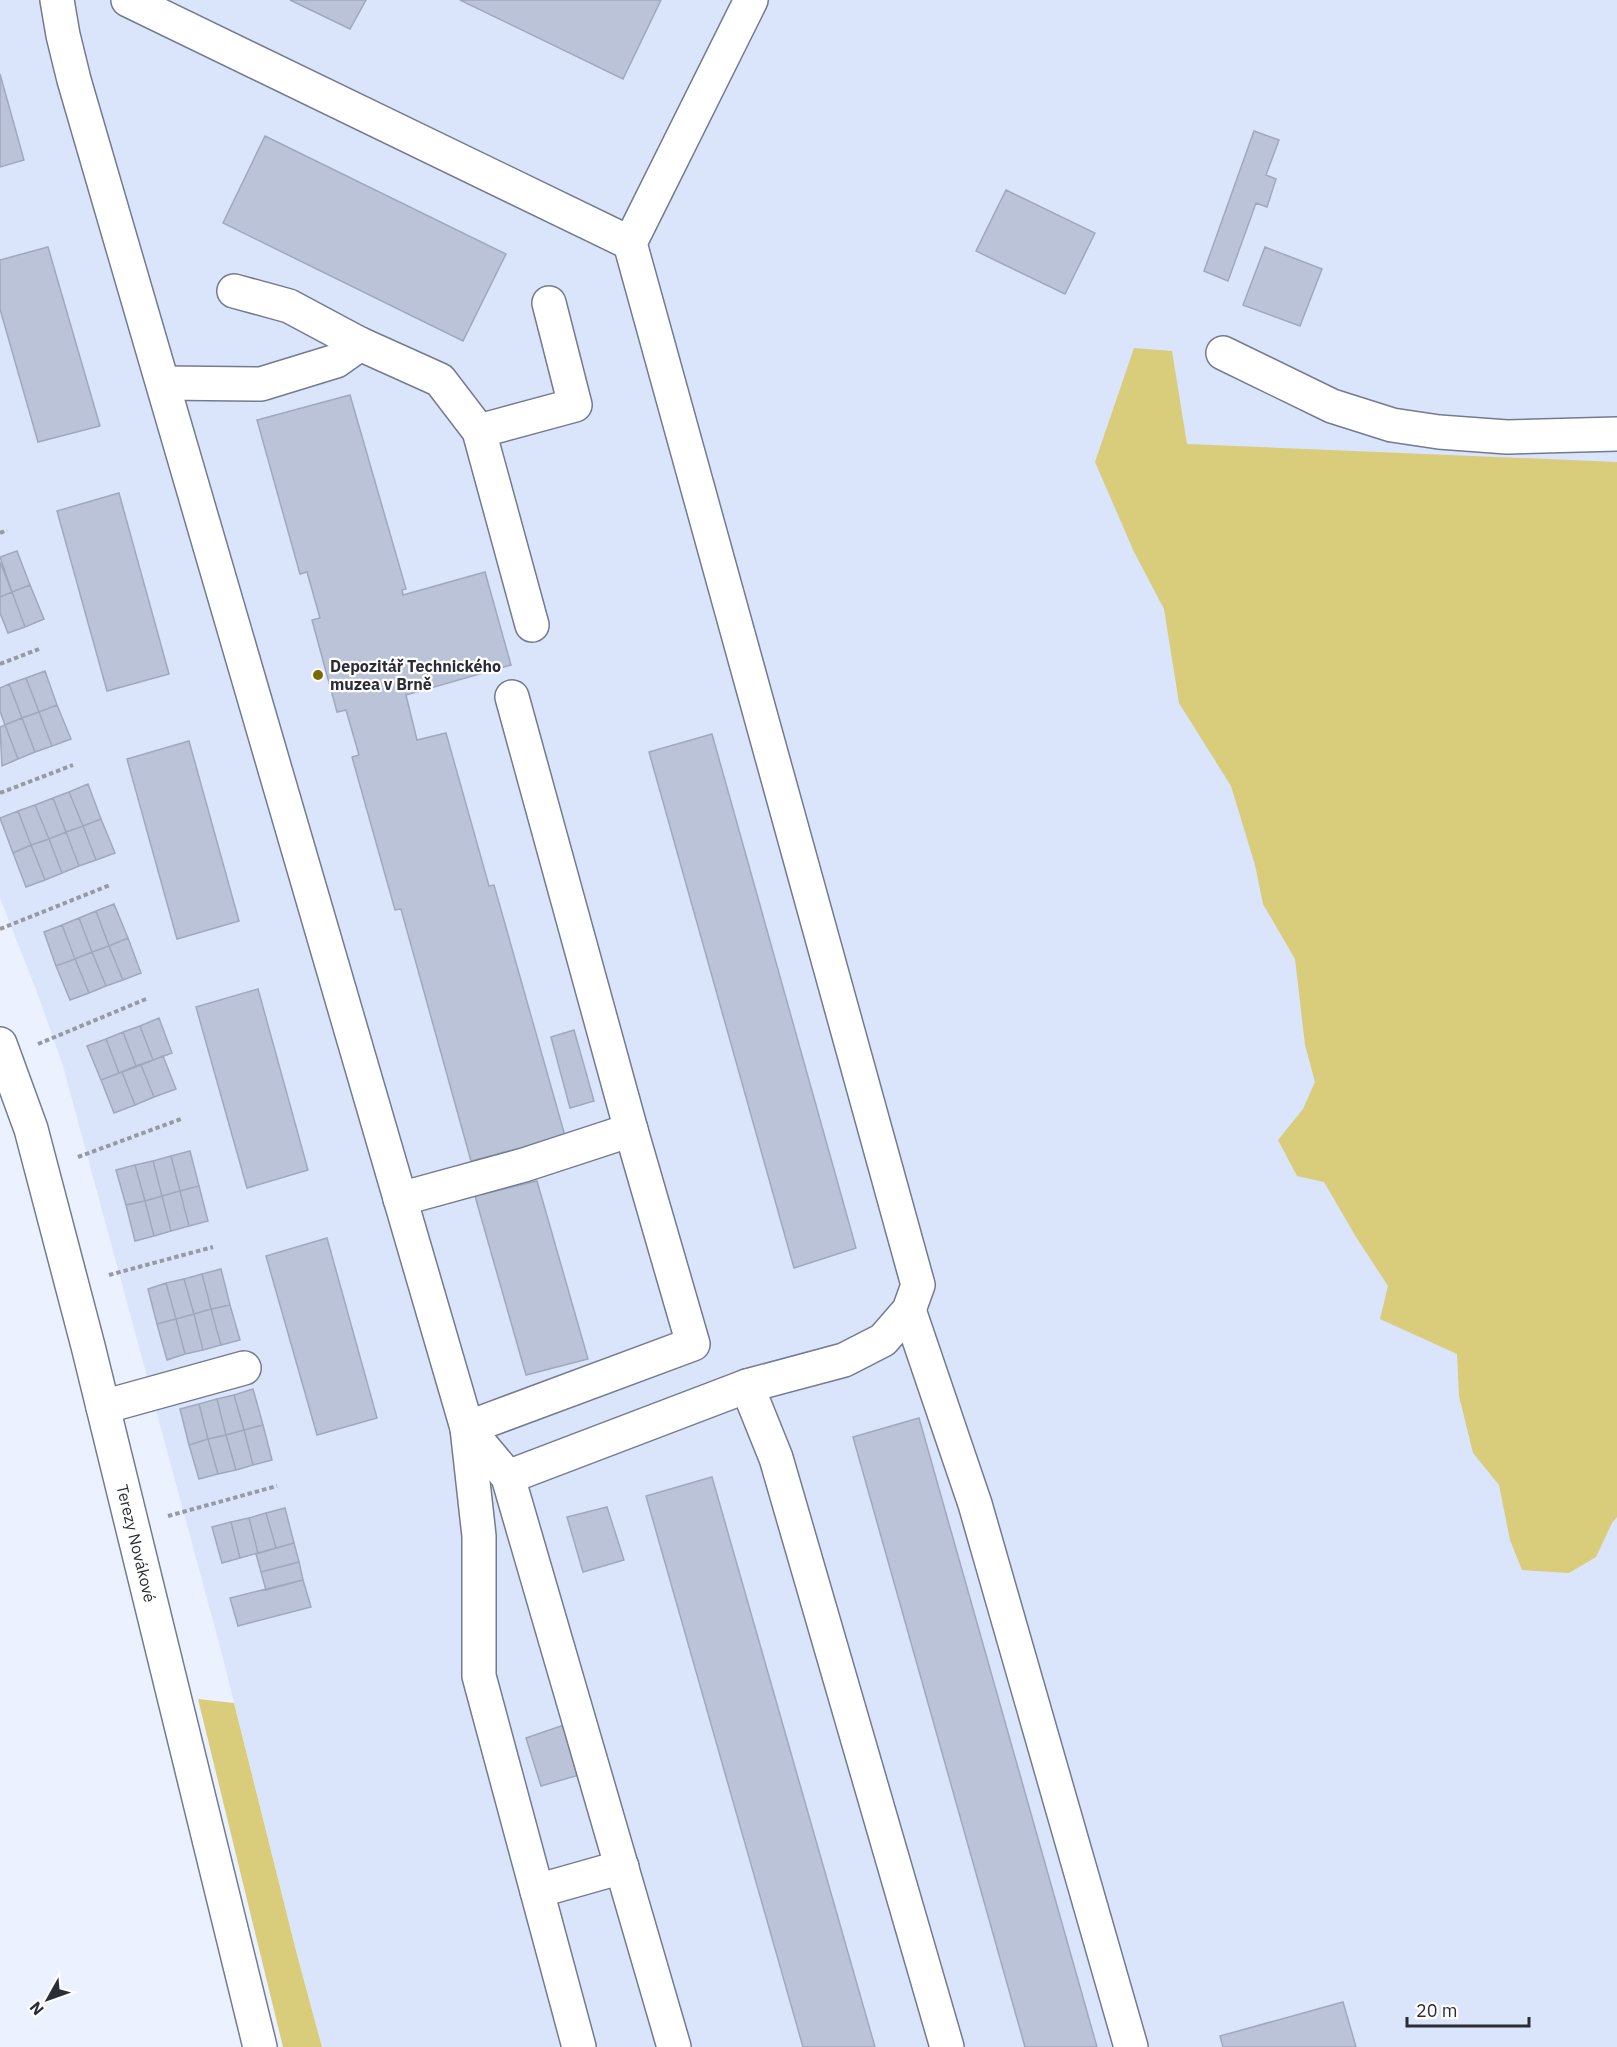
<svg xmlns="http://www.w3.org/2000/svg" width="1617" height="2047" font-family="'IBM Plex Sans',sans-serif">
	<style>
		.built { fill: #dae4fb }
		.green { fill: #d9cc7b }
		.building { fill: #bbc3d9; stroke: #a0a8be; stroke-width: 1.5 }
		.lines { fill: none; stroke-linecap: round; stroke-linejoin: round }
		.minor-casing { stroke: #737b8f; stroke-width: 36 }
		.path { stroke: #959aa5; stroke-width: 4; stroke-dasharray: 4.5 3; stroke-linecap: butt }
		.minor { stroke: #fff; stroke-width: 33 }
		.poi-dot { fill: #796b04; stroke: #fefefe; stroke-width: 2 }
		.labels { text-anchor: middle; stroke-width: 4.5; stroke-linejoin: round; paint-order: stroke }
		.poi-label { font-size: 16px; font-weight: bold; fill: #2a2d36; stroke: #fefefe; text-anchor: start }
		.street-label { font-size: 16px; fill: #2a2d36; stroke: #fefefe }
	</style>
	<rect width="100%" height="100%" fill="#ebf1fe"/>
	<path class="built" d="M0,0h1617v2047h-1295l-26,-96 -74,-297 -159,-588 -26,-74 -37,-94z"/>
	<path class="green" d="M1134,348l38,3 15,93 430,18v1055l-5,6 -16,34 -27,16 -47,-3 -12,-30 -11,-55 -26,-32 -14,-57 -2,-42 -77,-35 8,-33 -32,-49 -32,-55 -27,-6 -19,-36 25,-31 12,-27 -10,-37 -10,-86 -32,-55 -8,-39 -24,-79 -52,-83 -15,-94 -30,-57 -39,-90z
		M198,1699l36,4 62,248 26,96h-39z"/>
	<path class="building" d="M290,0h76l-16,29z
		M460,0h201l-38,79z
		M0,74l24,86 -24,7z
		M1254,131l25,9 -13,35 10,4 -9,28 -11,-4 -28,78 -24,-10z
		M265,136l241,118 -43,87 -240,-118z
		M1006,190l89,43 -30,61 -89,-43z
		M48,247l52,179 -62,16 -38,-133v-49z
		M1265,247l57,22 -22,57 -57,-21z
		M350,395l56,194 -4,1 1,5 82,-23 26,93 -105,30 11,45 29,-7 43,153 5,-1 71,251 -94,25 -70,-252 -6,1 -43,-153 7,-2 -13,-45 -9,2 -25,-92 8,-2 -13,-46 -7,2 -43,-154z
		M119,493l50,181 -62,17 -50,-180z
		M17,551l13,34 -18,7 -12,-35z
		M0,562l12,30 -12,5z
		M30,585l14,34 -19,8 -13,-35z
		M12,592l13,35 -17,6 -8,-20v-16z
		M45,671l12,34 -18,7 -13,-34z
		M26,678l13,34 -17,6 -13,-34z
		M9,684l13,34 -17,7 -5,-14v-23z
		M57,705l14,34 -19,7 -13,-34z
		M39,712l13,34 -17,6 -13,-34z
		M22,718l13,34 -17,7 -13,-34z
		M5,725l13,34 -16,7 -2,-39z
		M712,734l144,514 -62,20 -145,-516z
		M189,741l50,180 -62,18 -50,-180z
		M88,784l13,35 -18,7 -14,-34z
		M69,792l14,34 -17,6 -13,-34z
		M53,798l13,34 -17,7 -14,-34z
		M35,805l14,34 -18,6 -13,-34z
		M18,811l13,34 -18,8 -13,-35z
		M101,819l14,34 -19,7 -13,-34z
		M83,826l13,34 -17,6 -13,-34z
		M66,832l13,34 -17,7 -13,-34z
		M49,839l13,34 -17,7 -14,-35z
		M31,845l14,35 -19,7 -13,-34z
		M114,904l14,34 -19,8 -13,-35z
		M96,911l13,35 -17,6 -13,-34z
		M79,918l13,34 -17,7 -13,-34z
		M62,925l13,34 -19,7 -12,-34z
		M128,938l13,35 -18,7 -14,-34z
		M109,946l14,34 -17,6 -14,-34z
		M92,952l14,34 -17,7 -14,-34z
		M75,959l14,34 -19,7 -14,-34z
		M258,989l50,181 -61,18 -51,-181z
		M159,1018l13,35 -19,7 -13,-34z
		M140,1026l13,34 -17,6 -13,-34z
		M574,1030l20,71 -24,7 -19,-71z
		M123,1032l13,34 -17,7 -13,-34z
		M106,1039l13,34 -18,7 -14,-34z
		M163,1056l13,33 -22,8 -13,-32z
		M141,1065l13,32 -19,8 -13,-33z
		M122,1072l13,33 -21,8 -13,-33z
		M190,1151l9,35 -19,5 -9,-35z
		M171,1156l9,35 -18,5 -9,-35z
		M153,1161l9,35 -17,5 -10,-36z
		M135,1165l10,36 -19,4 -10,-35z
		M537,1181l51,178 -62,16 -51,-179z
		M199,1186l9,35 -19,5 -9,-35z
		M180,1191l9,35 -18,5 -9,-35z
		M162,1196l9,35 -17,5 -9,-35z
		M145,1201l9,35 -19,5 -9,-36z
		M327,1238l50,180 -60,17 -51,-179z
		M221,1269l9,36 -19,4 -9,-35z
		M202,1274l9,35 -17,5 -10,-35z
		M184,1279l10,35 -18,5 -10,-36z
		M166,1283l10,36 -19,5 -9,-35z
		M230,1305l10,35 -19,5 -10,-36z
		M211,1309l10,36 -18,5 -9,-36z
		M194,1314l9,36 -18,4 -9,-35z
		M176,1319l9,35 -18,6 -10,-36z
		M253,1389l10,36 -19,5 -10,-35z
		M234,1395l10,35 -18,5 -9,-36z
		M217,1399l9,36 -18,4 -9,-35z
		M199,1404l9,35 -19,6 -9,-36z
		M919,1418l178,629h-72l-172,-610z
		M263,1425l9,35 -19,5 -9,-35z
		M244,1430l9,35 -17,5 -10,-35z
		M226,1435l10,35 -18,4 -10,-35z
		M208,1439l10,35 -19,5 -10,-34z
		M712,1477l163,570h-72l-157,-551z
		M607,1507l17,53 -41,12 -16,-55z
		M285,1508l9,35 -18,5 -10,-35z
		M266,1513l10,35 -18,5 -9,-35z
		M249,1518l9,35 -18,5 -9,-36z
		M231,1522l9,36 -18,5 -10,-36z
		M294,1543l5,19 -38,10 -5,-18z
		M299,1562l4,18 -37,10 -5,-18z
		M303,1580l8,27 -73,19 -8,-28z
		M564,1725l15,50 -38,11 -15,-48z
		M1343,2002l13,45h-133l-3,-11z"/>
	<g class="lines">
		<g class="minor-casing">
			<g id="minor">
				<path d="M57,0l6,35 11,45 393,1348 41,49 166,570"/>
				<path d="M128,0l502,243"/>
				<path d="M234,291l55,15 71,38 80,36 39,51 53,194"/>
				<path d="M1223,353l109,53 60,19 47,7 68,5 110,-3"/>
				<path d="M163,383l98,1 75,-23 24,-17"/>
				<path d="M479,431l96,-26 -26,-102"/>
				<path d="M512,697l119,433 62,214 -226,84 12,108v140l100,371"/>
				<path id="s1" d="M0,1044l31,85 57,217 172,701"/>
				<path d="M400,1199l124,-34 107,-35"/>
				<path d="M909,1310l66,194 156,543"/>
				<path d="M747,1386l29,72 171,589"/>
				<path d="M103,1407l141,-39"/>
				<path d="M508,1477l239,-91 97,-26 39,-20 26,-30 9,-25 -288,-1042 121,-243"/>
				<path d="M537,1891l85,-24"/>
			</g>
		</g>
		<path class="path" d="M0,533l7,-3
			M0,664l39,-15
			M0,793l73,-28
			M0,929l110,-44
			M38,1044l108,-45
			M78,1157l103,-38
			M109,1275l104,-28
			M168,1516l109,-30"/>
		<use href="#minor" class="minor"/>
	</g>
	<circle class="poi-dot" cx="318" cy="675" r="6"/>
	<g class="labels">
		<g class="poi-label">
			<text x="330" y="672">Depozitář Technického<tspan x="330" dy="18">muzea v Brně</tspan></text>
		</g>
		<g class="street-label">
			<text dy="6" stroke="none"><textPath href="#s1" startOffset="518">Terezy Novákové</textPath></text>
		</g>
	</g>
	<g transform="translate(48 1999) rotate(230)" stroke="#fefefe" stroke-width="4.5" paint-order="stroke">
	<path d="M0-4.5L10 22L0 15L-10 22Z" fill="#2a2d36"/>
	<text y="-9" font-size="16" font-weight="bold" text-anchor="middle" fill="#2a2d36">N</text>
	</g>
	<path d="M1407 2017v9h122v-9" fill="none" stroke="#2a2d36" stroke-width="3"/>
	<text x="1416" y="2017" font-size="18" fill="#2a2d36" stroke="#fefefe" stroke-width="4.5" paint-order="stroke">20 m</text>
</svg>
